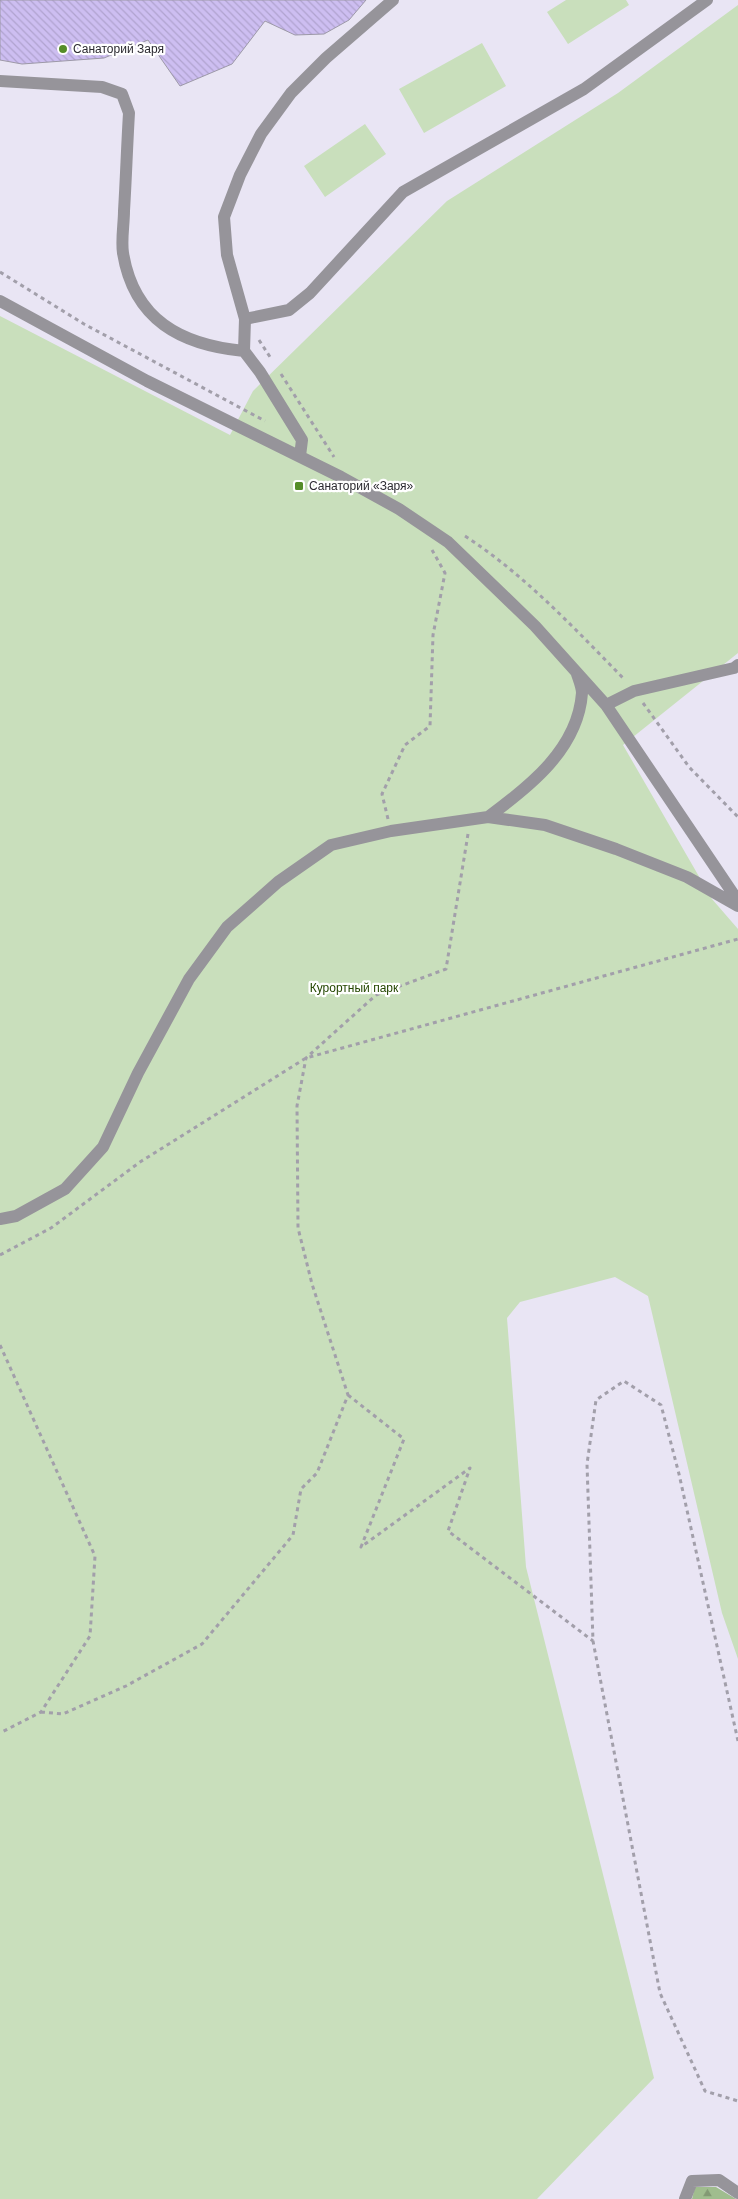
<svg xmlns="http://www.w3.org/2000/svg" width="738" height="2199" font-family="Arial,sans-serif">
	<style>
		.green { fill: #c9dfbc }
		.forest { fill: url(#forest-firs) }
		.building { fill: url(#building-back-hatch); stroke: #9d99a8 }
		.lines { fill: none; stroke-linecap: round; stroke-linejoin: round }
		.path { stroke: #a29faa; stroke-width: 3; stroke-dasharray: 4 4; stroke-linecap: butt }
		.minor { stroke: #96949a; stroke-width: 12 }
		.poi-dot { fill: #558d29; stroke: #fff; stroke-width: 2 }
		.labels { text-anchor: middle; stroke-width: 4.5; stroke-linejoin: round; paint-order: stroke }
		.poi-label { font-size: 12px; fill: #2b2a30; stroke: #fff; text-anchor: start }
		.park-label { font-size: 12px; fill: #244701; stroke: #fff }
	</style>
	<defs>
		<pattern id="forest-firs" width="22" height="20" patternUnits="userSpaceOnUse" patternTransform="scale(1.25)"><rect width="22" height="20" fill="#a0bd8e"/><path d="M5 1l3.5 6h-7zM16 11l3.5 6h-7z" fill="#839a74"/></pattern>
		<pattern id="building-back-hatch" width="6" height="6" patternUnits="userSpaceOnUse" patternTransform="scale(1.25)"><rect width="6" height="6" fill="#cdbef1"/><path d="M-1 5l2 2M0 0l6 6M5-1l2 2" fill="none" stroke="#b0a3cf"/></pattern>
	</defs>
	<rect width="100%" height="100%" fill="#e9e5f4"/>
	<path class="green" d="M566,0h60l3,5 -61,39 -21,-32z
		M738,5v648l-115,92 89,154 26,30v730l-16,-46 -74,-317 -33,-19 -95,25 -13,16 19,249 128,511 -117,121h-537v-1883l230,119 23,-44 194,-190 171,-108z
		M482,43l24,43 -82,47 -25,-44z
		M365,124l21,30 -61,43 -21,-31z"/>
	<path class="forest" d="M695,2187h21l20,12h-44z"/>
	<path class="building" d="M0,0h366l-17,20 -25,14 -29,1 -30,-14 -33,43 -52,22 -32,-46 -44,18 -82,6 -22,-4z"/>
	<g class="lines">
		<path class="path" d="M0,272l84,52 181,97
			M259,340l13,20
			M281,374l53,83
			M465,536c60,39 110,93 160,144
			M643,703l46,64 49,50
			M388,819l-6,-25 23,-49 25,-19 3,-91 12,-62 -13,-23
			M0,1255l51,-27 89,-66 166,-104 432,-119
			M0,1345l95,211 -5,80 -49,76 -41,21
			M348,1395l56,44 -43,108 109,-79 -22,63 145,110
			M41,1712l22,2 63,-28 76,-42 91,-109 8,-46 16,-16 31,-78 -36,-111 -14,-56 -1,-122 9,-48 70,-63 70,-26 22,-135
			M738,1741l-59,-267 -18,-69 -37,-24 -28,19 -9,64 6,177 67,352 45,98 33,10"/>
		<path class="minor" d="M0,81l102,6 20,7 7,19c-2,33 -3,65 -5,98 0,13 -3,29 -1,42 11,67 58,92 121,98
			M0,301l147,80 194,96 58,32 49,33 87,84 71,79 132,196
			M245,319l44,-9 21,-17 93,-101 181,-103 123,-89
			M300,456l2,-16 -42,-68 -16,-21 1,-32 -18,-64 -3,-38 16,-42 21,-41 30,-41 35,-35 67,-58
			M606,705l28,-14 100,-23 4,-3
			M488,817c41,-30 90,-68 94,-124 0,-6 -3,-13 -5,-19
			M0,1219l16,-3 49,-27 38,-42 35,-74 51,-94 38,-52 51,-45 53,-37 60,-14 97,-14 57,8 71,24 71,28 51,29
			M685,2199l7,-18 27,-1 19,13"/>
	</g>
	<g class="poi-dot">
		<circle cx="63" cy="49" r="5"/>
		<rect x="294" y="481" width="10" height="10" rx="2.5"/>
	</g>
	<g class="labels">
		<g class="poi-label">
			<text x="73" y="53">Санаторий Заря</text>
			<text x="309" y="490">Санаторий «Заря»</text>
		</g>
		<g class="park-label">
			<text x="354" y="992">Курортный парк</text>
		</g>
	</g>
</svg>
